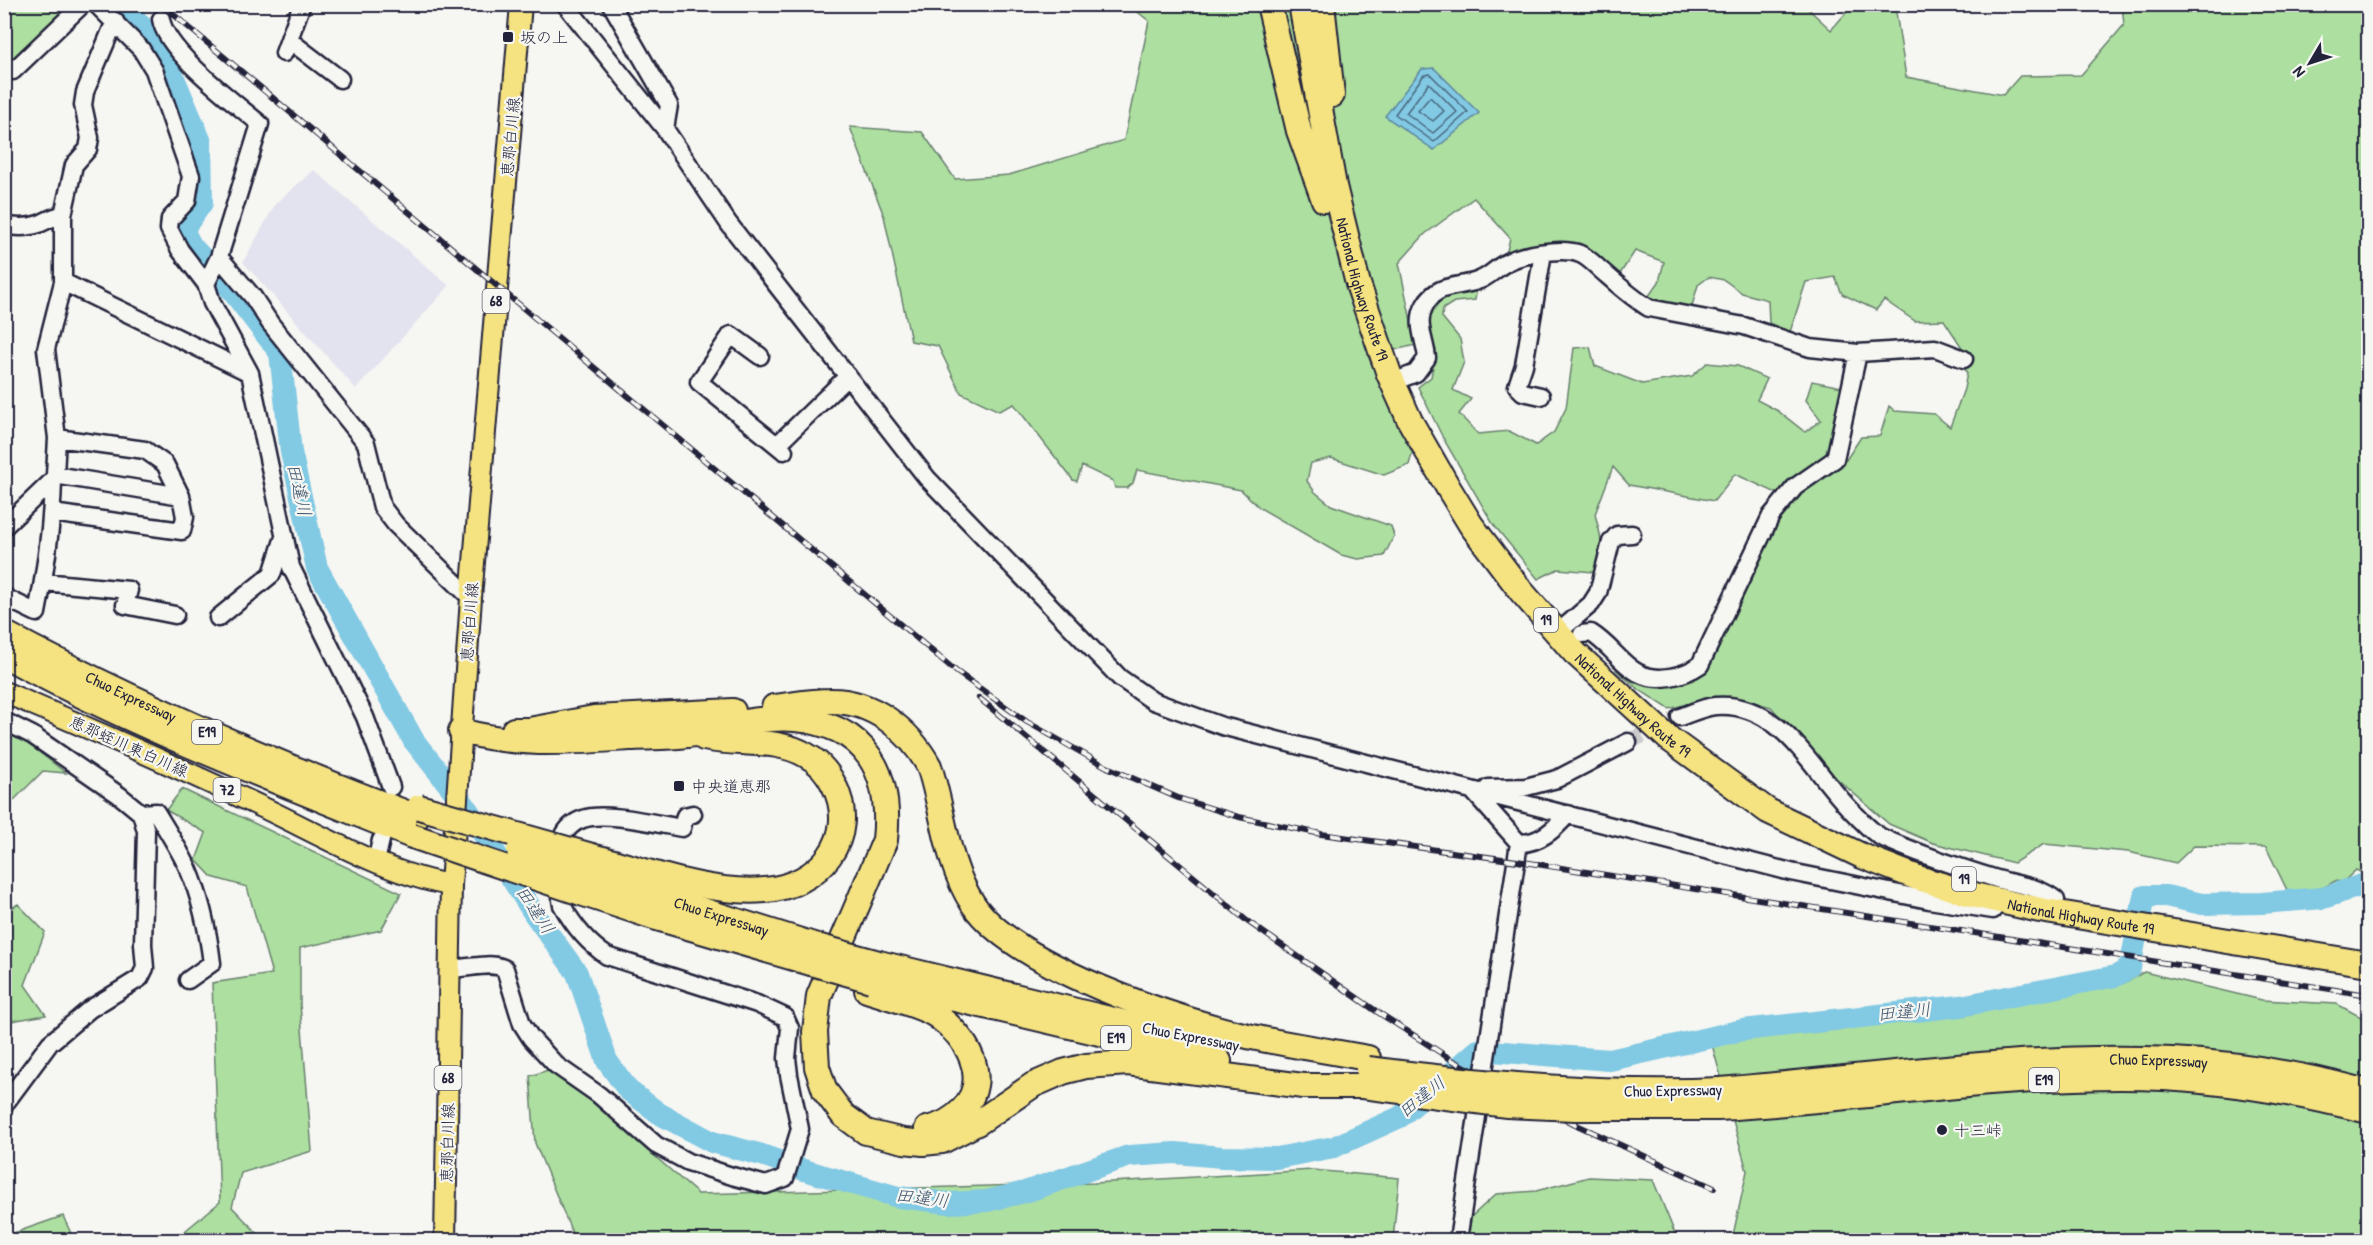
<svg xmlns="http://www.w3.org/2000/svg" width="2373" height="1245" font-family="'Patrick Hand','Klee One',sans-serif">
	<style>
		.built { fill: #e3e3ef }
		.green { fill: #addfa0; stroke: #68806e; stroke-width: 1.5 }
		.water { fill: #82c9e3; stroke: #5c86a0; stroke-width: 1.5 }
		.lines { fill: none; stroke-linecap: round; stroke-linejoin: round }
		.shore { stroke: #48657e; stroke-width: 1.5 }
		.river { stroke: #82c9e3; stroke-width: 22 }
		.minor-tunnel { stroke: #cccccd; stroke-width: 16; stroke-dasharray: 16 8; stroke-linecap: butt }
		.minor-casing { stroke: #22223b; stroke-width: 21 }
		.major-casing { stroke: #22223b; stroke-width: 24 }
		.highway-casing { stroke: #22223b; stroke-width: 28 }
		.minor { stroke: #f6f6f2; stroke-width: 16 }
		.major { stroke: #f5e381; stroke-width: 20 }
		.highway { stroke: #f5e381; stroke-width: 24 }
		.rail-casing { stroke: #22223b; stroke-width: 6 }
		.rail { stroke: #f6f6f2; stroke-width: 4; stroke-dasharray: 11; stroke-linecap: butt }
		.highway-bridge-casing { stroke: #22223b; stroke-width: 28; stroke-linecap: butt }
		.highway-bridge { stroke: #f5e381; stroke-width: 24 }
		.poi-dot { fill: #22223b; stroke: #f6f6f2; stroke-width: 2 }
		.labels { text-anchor: middle; stroke-width: 4.5; stroke-linejoin: round; paint-order: stroke }
		.shield { fill: #f6f6f2; stroke: #626272; stroke-width: 1.5 }
		.shield-label { font-size: 15px; font-weight: bold; fill: #22223b }
		.poi-label { font-size: 16px; fill: #22223b; stroke: #f6f6f2; text-anchor: start }
		.street-label { font-size: 16px; fill: #22223b; stroke: #f6f6f2 }
		.water-label { font-size: 18px; font-style: italic; fill: #3f546d; stroke: #f6f6f2 }
	</style>
	<rect width="100%" height="100%" fill="#f6f6f2"/>
	<filter id="ink" filterUnits="userSpaceOnUse"><feTurbulence type="fractalNoise" baseFrequency=".0167" numOctaves="2"/><feDisplacementMap in="SourceGraphic" scale="12" xChannelSelector="R" yChannelSelector="G"/><feConvolveMatrix kernelMatrix="1 2 1 2 8 2 1 2 1" color-interpolation-filters="sRGB"/></filter>
	<g filter="url(#ink)">
		<path class="built" d="M314,170l135,116 -93,103 -113,-127 33,-59z"/>
		<path class="green" d="M1803,4l28,26 22,-25h24l19,7 10,65 97,18 17,-19 61,-1 43,-50 -2,-20h246v871l-12,-6 -13,12 -8,-1 -17,10 -30,1 -22,-45 -72,-1 -18,17 -48,-11 -84,-8 -30,19 -81,-20 -44,-19 -61,-53 -57,-64 -31,-9 -34,1 -37,10 -31,-20 -22,-19 5,-4 41,22 9,-9 19,2 12,-15 79,-171 -46,-21 -21,27 -85,-16 -16,-18 -18,47 5,20 3,30 -9,8 -36,-3 -20,10 -45,-55 -50,-86 -25,-51 13,-10 5,-27 -10,-27 7,-18 7,-9 37,-8 -2,12 -21,2 -11,7 -1,8 18,22 4,23 -11,28 18,9 -12,15 19,20 31,-3 27,14 18,-13 12,-24 8,-60 16,-1 5,19 47,18 50,-8 15,-13 31,3 29,13 -10,21 21,11 27,21 16,-12 -15,-20 6,-19 35,7 -18,63 17,9 15,-23 19,-1 9,-30 6,5 39,3 16,13 14,-38 3,-16 -6,-9 4,-8 -2,-7 -19,-29 -29,1 -31,-21 -8,10 -34,-16 -7,-17 -29,5 -16,50 -21,-9 -1,-23 -26,-7 -18,-13 -15,-3 -11,8 -8,28 -50,-5 19,-26 5,-20 -29,-11 -17,26 -33,-29 -79,7 4,-17 -36,-40 -49,36 -26,29 17,82 -48,11 22,50 23,44 -4,15 -25,10 -53,-17 -20,5 -4,18 8,11 16,13 60,21 3,10 -10,20 -26,3 -17,-4 -81,-47 -19,-18 -104,-20 -4,13 -6,5h-12l-2,-7 -31,-15 -5,15 -4,-1 -59,-76 -15,7 -38,-18 -23,-47 -27,-5 -27,-125 -34,-89 72,5 33,47 54,-4 115,-35 25,-119 -20,-16z
			M5,5h74l-65,60 -9,-8z
			M5,730l25,15 36,28 -23,-2 -30,30 -8,-2z
			M182,789l219,104 -20,37 -81,18v56l12,147 -71,22 -9,34 32,33h-90l46,-38 -8,-219 60,-9 -25,-87 -35,-10 -16,-17 10,-27 -40,-23z
			M18,904l27,28 -20,53 21,30 -41,7v-110z
			M2144,972l118,28 75,4 31,17v219h-636l15,-69 -36,-130 69,-10 186,-18 158,-30z
			M554,1068l144,126 396,-11 219,-13 86,8 -6,62h-818l-40,-97 -5,-67z
			M1589,1177l64,3 23,56 27,4h-257l50,-46 40,-3z
			M63,1216l11,24h-69v-4z"/>
		<path class="water" d="M1434,68l45,45 -45,37 -49,-34 37,-47z"/>
		<g class="lines">
			<path class="shore" d="M1430,74l38,38 -34,30 -39,-28 29,-39z
				M1429,83l28,29 -24,21 -27,-20z
				M1430,97l14,14 -11,10 -15,-10z"/>
			<path class="river" d="M123,4l40,48 38,90 1,61 -19,27 9,17 31,32 57,74 11,99 26,116 97,173 50,63 71,111 42,58 30,88 21,29 32,24 52,28 50,13 42,15 94,27 51,6 38,-2 38,-9 104,-36 46,-3 47,4 55,1 57,-11 66,-30 78,-67 132,10 133,-30 218,-24 155,-30 14,-8 14,-72h22l36,8 60,-1 61,-5 45,-15"/>
			<path class="minor-tunnel" d="M161,19l4,-15
				M1628,742l52,-25"/>
			<g class="minor-casing">
				<path id="minor" d="M96,4l45,45 13,21 37,106 -4,25 -17,18 -1,10 11,21 26,34 6,19 38,70 41,194 74,150 26,70
					M565,4l100,125 64,95 198,254 193,200 33,23 69,25 569,146 138,28 64,10
					M611,4l58,101 -4,24
					M161,19c5,33 72,82 99,105l-41,133 -13,27
					M289,40l51,39
					M284,53l18,-49
					M4,63l9,8 70,-67
					M4,225c13,3 23,3 35,-1 9,-4 15,-8 24,-9
					M219,257l34,40 17,26 96,120 16,64 14,18 75,73
					M63,282l187,91
					M760,356l-29,-21 -32,47 85,69
					M1393,382l23,-9 11,-15c-2,-19 -12,-35 -2,-53 12,-22 32,-17 52,-24 11,-3 18,-12 27,-17 15,-10 59,-17 76,-10 8,3 16,12 22,17 15,13 30,27 47,37l95,18 66,22 48,5 77,-5 29,11
					M1541,396l-18,-4 -6,-6 7,-21 19,-112
					M777,445l71,-69
					M55,475l126,21
					M52,513l130,18 3,-14 -4,-21 -16,-32 -20,-14 -88,-12
					M4,527l49,-47 2,-5 2,-37 -11,-89 17,-67v-67l11,-50 14,-16 2,-11 -7,-33 2,-13 30,-71
					M43,582l86,8 -4,15 50,10
					M4,597l33,16c9,-44 15,-88 16,-133
					M218,618l54,-44 12,-37
					M1562,629l29,-25 7,-11 13,-51 6,-7 15,-1
					M1582,634l9,-1c29,18 38,51 79,44 12,-2 20,-5 30,-12l71,-149 24,-29 40,-28 23,-106
					M1680,717c11,-4 24,-10 35,-11 69,-6 99,71 142,110 7,7 15,16 24,21 37,17 77,30 116,42 20,6 42,7 59,21
					M4,721l28,14 87,60 22,18 5,18 -3,113 2,24 -5,10 -50,31 -40,34 -46,62
					M1488,788l38,-1 31,-8 71,-37
					M1472,790l47,53c20,1 36,-14 49,-29
					M141,813l15,-1c11,18 23,37 32,56 13,30 20,63 24,95l-24,17
					M376,861l5,-21
					M450,968c16,2 42,-8 55,1l17,55 9,14 25,27 43,30 57,50 32,17 44,14 34,9 19,-7 15,-49 -11,-54 -2,-17 3,-30 -5,-11 -28,-13 -150,-48c-18,-12 -34,-31 -45,-51 -3,-7 -2,-60 1,-68 4,-9 11,-15 20,-18 21,-8 74,5 99,9l3,-12 8,-2
					M1458,1240l61,-397"/>
			</g>
			<g class="major-casing">
				<path id="major" d="M4,692c87,37 173,75 258,115 57,27 128,69 189,78
					M445,1240l6,-355 20,-287 50,-594"/>
			</g>
			<g class="highway-casing">
				<g id="highway">
					<path d="M1269,4l30,127 25,69"/>
					<path id="s1" d="M1301,4l33,182 24,98 31,90 21,47 39,68 22,36 50,66 54,62 93,85 100,73 94,45 56,22 60,18 62,14 328,54"/>
					<path d="M1322,4l10,91"/>
					<path id="s2" d="M4,633c134,71 272,131 413,184"/>
					<path d="M4,655c130,72 270,125 408,181"/>
					<path d="M774,707c18,-2 37,-6 55,-6 44,-1 80,29 100,65 15,46 17,97 44,138 41,62 206,117 279,133 38,8 77,14 116,21"/>
					<path d="M514,730h15l65,-12 139,-7"/>
					<path d="M461,731c59,16 108,11 168,7 19,-1 39,0 59,-3 10,-1 20,-8 30,-9 24,-4 53,-9 77,-7 72,6 97,55 90,121l-66,156 -4,36 2,35 8,24 18,24 23,17 38,9 19,2 19,-2 37,-19 54,-37 30,-13 23,-6 42,-3 175,23h60"/>
					<path d="M592,856c54,14 117,39 173,34 54,-4 95,-52 69,-105 -6,-12 -16,-24 -28,-30 -31,-18 -69,-9 -102,-17"/>
					<path id="s3" d="M587,874l230,72"/>
					<path d="M581,893l76,25 154,45"/>
					<path d="M879,963l259,63 71,14"/>
					<path d="M891,984l328,77"/>
					<path d="M867,990c17,6 56,16 70,26 29,20 55,62 26,93 -10,11 -22,17 -36,20"/>
					<path id="s4" d="M1720,1090c150,-12 301,-37 452,-30 66,3 132,15 196,32"/>
					<path d="M1717,1108c135,-7 269,-31 404,-31 84,0 166,13 247,34"/>
				</g>
			</g>
			<use href="#minor" class="minor"/>
			<use href="#major" class="major"/>
			<use href="#highway" class="highway"/>
			<g class="rail-casing">
				<path id="rail" d="M161,4l796,668 70,50 80,45 71,31 61,19 82,17 196,27 851,134
					M979,698l268,223 129,90 76,49 127,66 135,62"/>
			</g>
			<use href="#rail" class="rail"/>
			<g class="highway-bridge-casing">
				<path id="highway-bridge" d="M419,807l173,49
					M412,836l169,57
					M519,851l68,23
					M817,946l62,17
					M811,963l60,17
					M1368,1069c117,15 234,26 352,21
					M1363,1086l144,19 68,3h142"/>
			</g>
			<use href="#highway-bridge" class="highway-bridge"/>
		</g>
	</g>
	<g class="poi-dot">
		<rect x="502" y="31" width="12" height="12" rx="3"/>
		<rect x="673" y="780" width="12" height="12" rx="3"/>
		<circle cx="1942" cy="1130" r="6"/>
	</g>
	<g class="labels">
		<g class="shield">
			<rect x="482.5" y="289" width="27" height="24" rx="4.5"/>
			<rect x="1534" y="608" width="24" height="24" rx="4.5"/>
			<rect x="192" y="720" width="30" height="24" rx="4.5"/>
			<rect x="213.5" y="778" width="27" height="24" rx="4.5"/>
			<rect x="1952" y="867" width="24" height="24" rx="4.5"/>
			<rect x="1101" y="1026" width="30" height="24" rx="4.5"/>
			<rect x="434.5" y="1066" width="27" height="24" rx="4.5"/>
			<rect x="2029" y="1068" width="30" height="24" rx="4.5"/>
		</g>
		<g class="shield-label">
			<text x="496" y="306">68</text>
			<text x="1546" y="625">19</text>
			<text x="207" y="737">E19</text>
			<text x="227" y="795">72</text>
			<text x="1964" y="884">19</text>
			<text x="1116" y="1043">E19</text>
			<text x="448" y="1083">68</text>
			<text x="2044" y="1085">E19</text>
		</g>
		<g class="poi-label">
			<text x="520" y="43">坂の上</text>
			<text x="691" y="792">中央道恵那</text>
			<text x="1954" y="1136">十三峠</text>
		</g>
		<g class="street-label">
			<text transform="translate(510 137) rotate(-85)" y="6">恵那白川線</text>
			<text dy="6" stroke="none"><textPath href="#s1" startOffset="292">National Highway Route 19</textPath></text>
			<text transform="translate(469 622) rotate(-86)" y="6">恵那白川線</text>
			<text dy="6" stroke="none"><textPath href="#s2" startOffset="142">Chuo Expressway</textPath></text>
			<text dy="6" stroke="none"><textPath href="#s1" startOffset="796">National Highway Route 19</textPath></text>
			<text transform="translate(129 746) rotate(24)" y="6">恵那蛭川東白川線</text>
			<text dy="6" stroke="none"><textPath href="#s1" startOffset="1300">National Highway Route 19</textPath></text>
			<text dy="6" stroke="none"><textPath href="#s3" startOffset="141">Chuo Expressway</textPath></text>
			<text transform="translate(1191 1036) rotate(11)" y="6">Chuo Expressway</text>
			<text dy="6" stroke="none"><textPath href="#s4" startOffset="440">Chuo Expressway</textPath></text>
			<text transform="translate(1673 1090) rotate(-1)" y="6">Chuo Expressway</text>
			<text transform="translate(447 1143) rotate(-89)" y="6">恵那白川線</text>
		</g>
		<g class="water-label">
			<text transform="translate(299 490) rotate(77)" y="6">田違川</text>
			<text transform="translate(535 910) rotate(56)" y="6">田違川</text>
			<text transform="translate(1904 1012) rotate(-6)" y="6">田違川</text>
			<text transform="translate(1422 1097) rotate(-39)" y="6">田違川</text>
			<text transform="translate(922 1198) rotate(7)" y="6">田違川</text>
		</g>
	</g>
	<rect width="2373" height="1245" fill="none" stroke="#f6f6f2" stroke-width="24"/>
	<rect x="12" y="12" width="2349" height="1221" fill="none" stroke="#22223b" stroke-width="2" filter="url(#ink)"/>
	<g transform="translate(2310 63) rotate(231)" stroke="#f6f6f2" stroke-width="4.5" paint-order="stroke">
	<path d="M0-4.5L10 22L0 15L-10 22Z" fill="#22223b"/>
	<text y="-9" font-size="16" font-weight="bold" text-anchor="middle" fill="#22223b">N</text>
	</g>
</svg>
